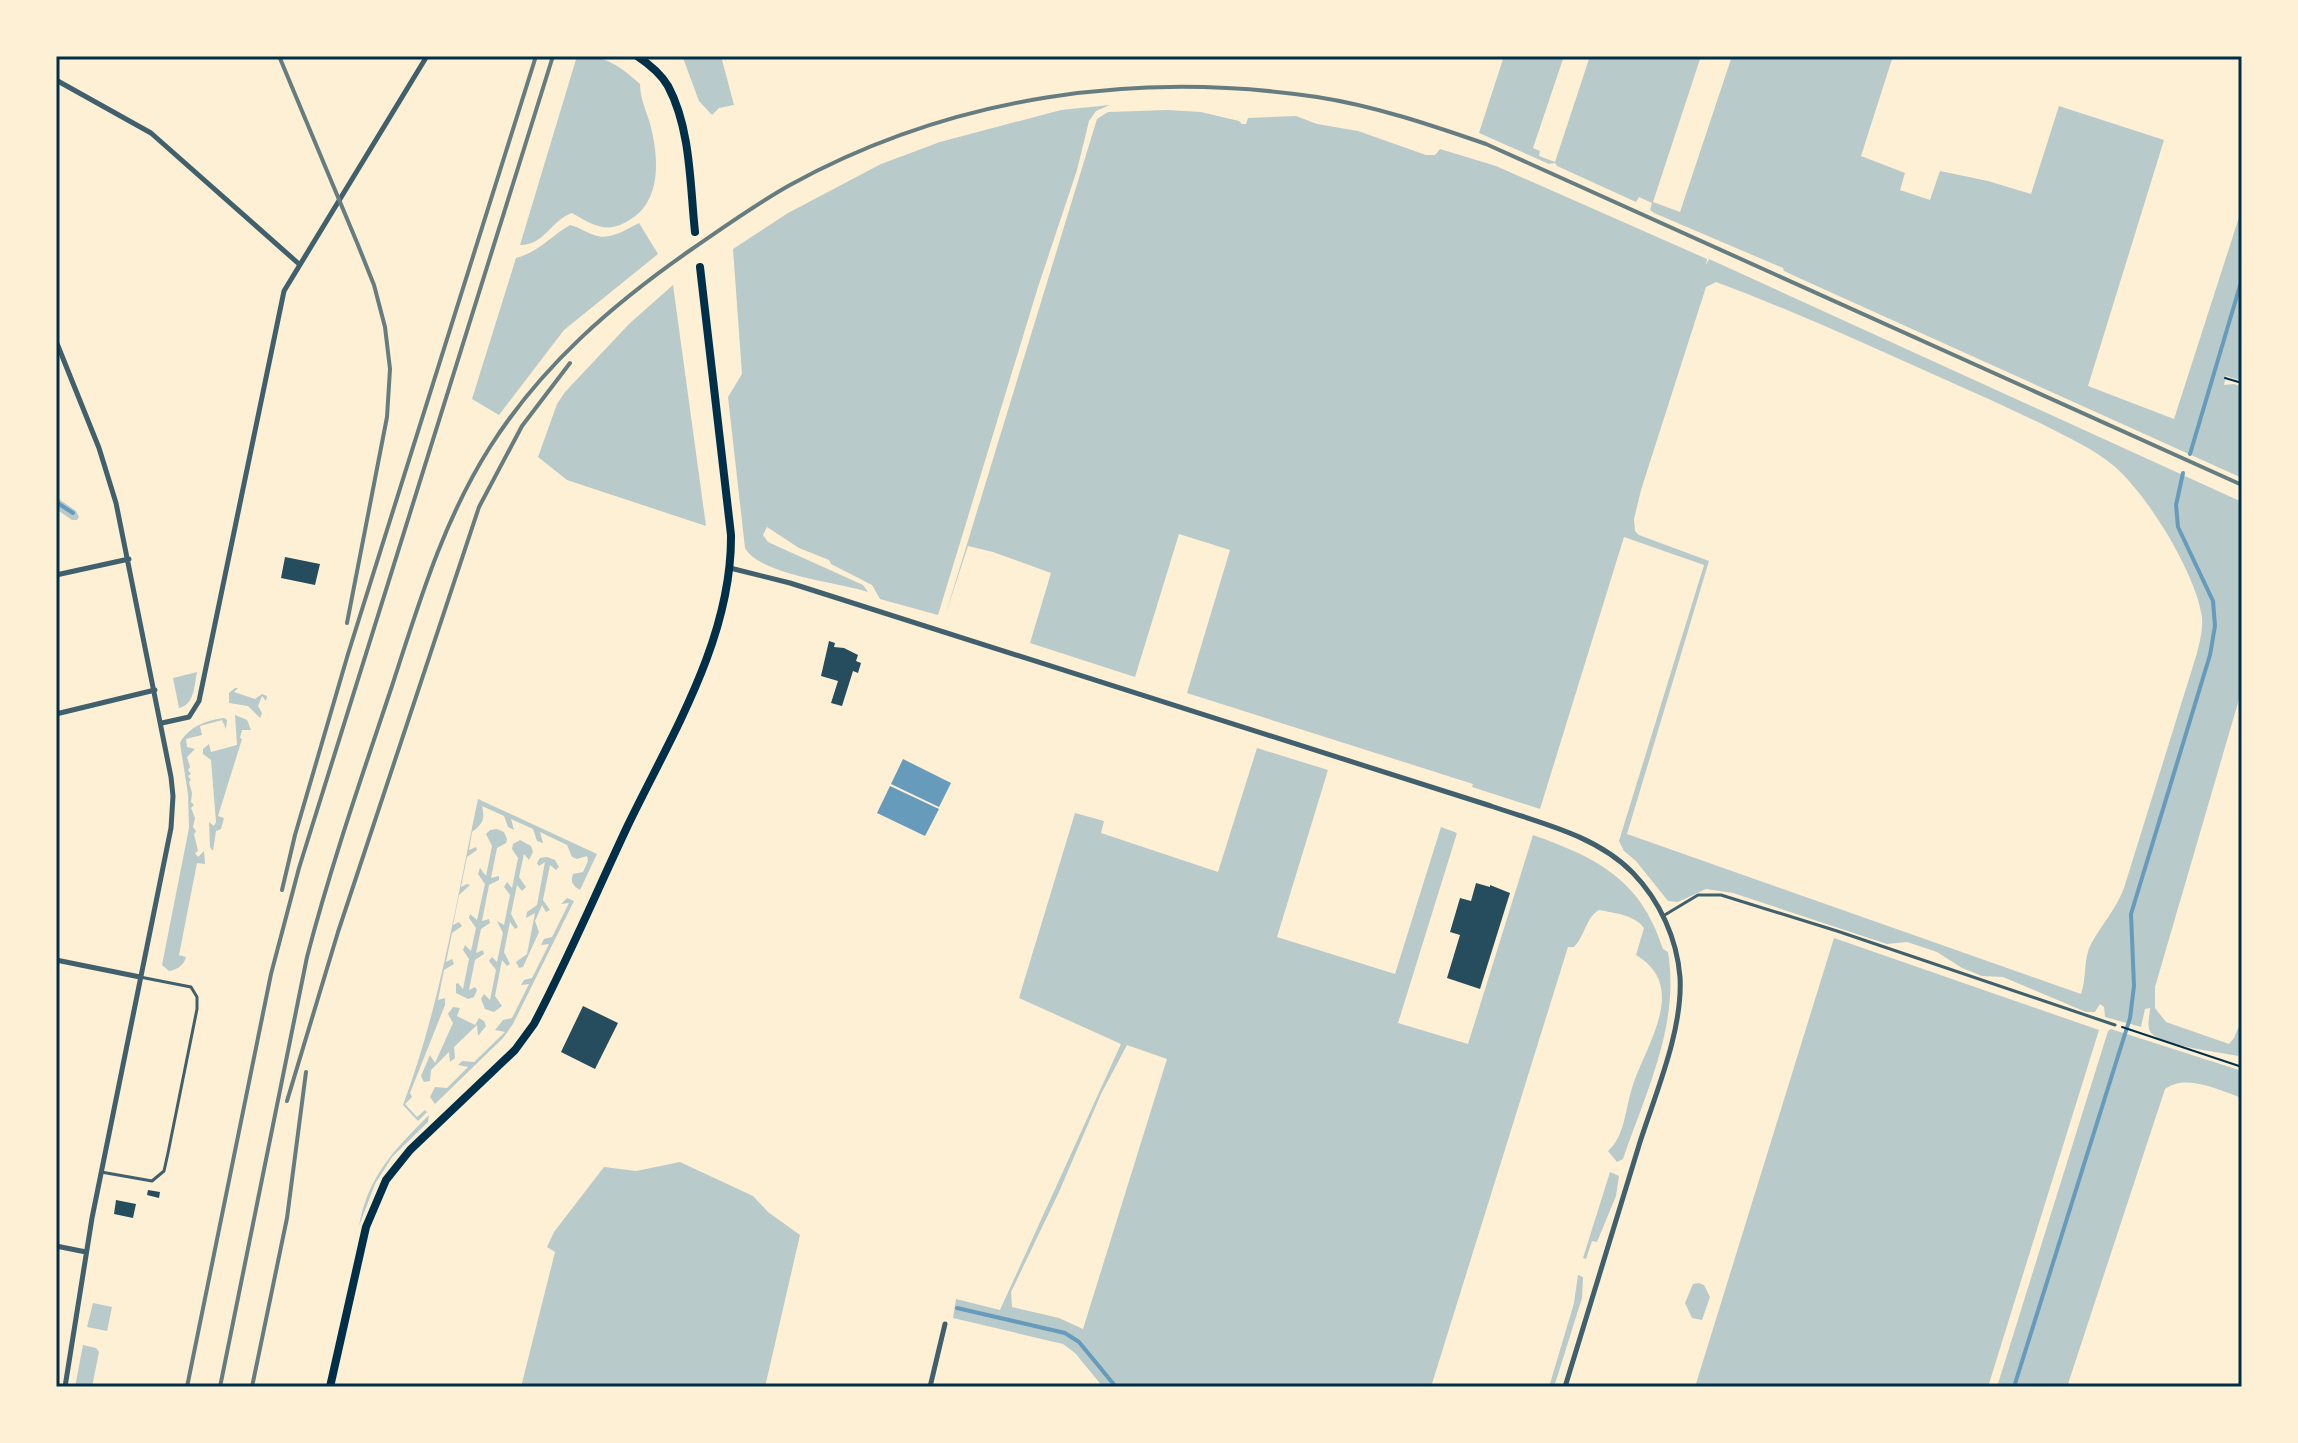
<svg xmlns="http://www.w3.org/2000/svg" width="2298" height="1443" font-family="'Sofia Sans Condensed',sans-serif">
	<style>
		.green { fill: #b9caca; fill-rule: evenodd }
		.water { fill: #669bbc }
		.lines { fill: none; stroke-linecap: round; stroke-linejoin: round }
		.stream { stroke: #669bbc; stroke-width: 4 }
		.building { fill: #264d5e }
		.path { stroke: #003049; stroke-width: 2 }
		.service { stroke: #3f606c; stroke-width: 3 }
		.minor { stroke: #3f606c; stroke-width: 5 }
		.secondary { stroke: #003049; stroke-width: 8 }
		.rail { stroke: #657d81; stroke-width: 4 }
		.neatline { fill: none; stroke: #003049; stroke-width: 3 }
	</style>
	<rect width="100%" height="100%" fill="#fdf0d5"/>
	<path class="green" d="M577,56c30,0 41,9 63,28 0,13 5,24 9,36 9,31 14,76 -15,97 -25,18 -38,10 -62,-4 -21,7 -27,32 -52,32z
		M721,56l13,49 -15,3 -7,7 -13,-14 -16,-43 -5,-1z
		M1504,56h60l-31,92 7,3 -1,5 16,6 35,-106h111l-48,146 27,10 52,-156h161l-32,100 44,17 -5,17 30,10 10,-29 48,10 43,13 28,-88 105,34 -76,246 86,33 68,-211v173l-16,-5 -2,9 10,-1 8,3v91l-443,-200 -15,-7 -1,-3 -129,-55 -4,-3 2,-7 -13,-6 -3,5 -79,-36 -2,-3 -6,1 -70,-31z
		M1110,105l-14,6 -7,10 -12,49 -39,117 -100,328 -58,-16 -8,-14 -41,-21 -2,-4 -30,-12 -32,-21 -4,8 5,7 95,43 5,7c-31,-10 -108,-17 -123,-44l-17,-151 14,-23 -9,-125 55,-36 93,-49 59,-22 121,-32z
		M1167,110l34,2 38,9 3,3h4l2,-6 48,-2 21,8 41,7 68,24h9l5,-6 56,17 211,93 -1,6 3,-6 533,243v187l-87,298v21l11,14 63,22 5,-6 8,-19v25l-4,12c-18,-4 -75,-10 -87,-23 -5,-6 -1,-18 -1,-25l-5,1 -4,18 -36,-10 -1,-10 -4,-3 -5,8h-9l-83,-35 -21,-1 -20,-8 -25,-16 -30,-10 -20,2 -154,-51 -27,-4 -28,13 -10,-1 -32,-40 -12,-10 -5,-10 85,-276 -80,-28 -84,272 -68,-22 1,-3 -286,-91 43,-143 -51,-16 -44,143 -105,-34 21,-70 -58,-21 -25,-6 -23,70 152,-497 11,-7zM1716,282c78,29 154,64 230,98 34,15 67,30 100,46 23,12 48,23 68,40 34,29 82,108 88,151 1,13 -2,24 -5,36l-73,235c-9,23 -22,36 -33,56 -8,15 -4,34 -10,50l-454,-160 82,-273 -70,-26 -4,-4 -1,-12 7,-29 65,-203z
		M639,223l19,31 -94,76 -65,85 -27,-16 44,-141c25,-7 33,-21 54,-33 9,2 15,7 24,10 16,6 31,-5 45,-12z
		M673,285l33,241 -139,-46 -29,-23 19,-53 8,-12 64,-68z
		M56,497l20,14 3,6 -2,3h-5l-16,-11z
		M197,672c-3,14 -2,32 -18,36l-6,-30z
		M235,688h3l-4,4 21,7 7,-5 5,2 -1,5 -4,-5 -4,10 4,7 -2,5 -12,-12 -19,-3v-10z
		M235,715l12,5 4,10h-9l-2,8 2,1 -24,77 6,2 -3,11 -5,2 -3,20 -3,-4 -1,-25 5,4 2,-4 -5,-62 -8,-6v-5l6,-5 2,8 26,-7z
		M224,718l3,2 -1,9 -4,-9 -22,6 2,9 -16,4 1,8 8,2 -8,8 3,10 -2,3 3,4 -3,2 3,4 -2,2 3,11 -1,9 3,3 -3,3 4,10 -2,9 3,4 -2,3 4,17 -3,2 3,4 6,-6 1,13 -8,-1 -18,92 7,2c-2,8 -9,13 -17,14l-7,-6 27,-137 -1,-34 -8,-51c8,-16 27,-23 44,-25z
		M1257,748l71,22 -51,167 118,37 46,-147 16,6 -59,190 70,21 65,-209c65,23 108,45 130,114l5,3c12,72 -22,140 -45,207l-6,3 -9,-11c17,-15 17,-41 24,-63 13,-43 58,-101 4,-133l8,-27c-9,-13 -30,-15 -45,-18 -13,7 -14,26 -25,37h-6l-137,440h-328l-28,-34 -12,-9 -110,-26 3,-19 44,11 121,-266 -102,-46 56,-185 29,8 -3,12 117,39zM1127,1045l40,14 -84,270 -24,-11 -47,-11 -1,-15 48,-100 42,-98z
		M478,799l119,55 -17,36c-7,-4 -10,-8 -7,-16l10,-2 5,-11 -1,-5 -10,3 -5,-2 -5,-12 -27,-13 3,11 -6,-2 -4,-12 -22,-10 3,11 -6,-3 -4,-11 -22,-10c3,13 1,18 -10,26l-3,18 7,-3 1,3 -10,7 -6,30 6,-3 3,1 -11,10 -6,30 6,-3 3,4 -10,7 -6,29 6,-3 2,5 -10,6 -6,30 7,-2v7l-35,88 2,4 -7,7 12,13 8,-7 2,2 -9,9 -15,-16c37,-98 53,-203 75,-306z
		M497,829l7,3 3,7 -1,4 -9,5 -6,30 8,-2v4l-10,5 -7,36 7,-2 1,4 -9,6 -5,24 7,-3 1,4 -9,6 -6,30 6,-3 2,3 -3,7 -6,2 -12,-6v-9l2,-1 5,6 6,-30 -6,-9 2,-5 6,6 5,-23 -7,-10 1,-4 7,6 8,-36 -7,-10 2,-6 6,8 6,-30 -6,-12 4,-4z
		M520,840l11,6 2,6 -4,8 -5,-6 -5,23 7,10 -4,4 -5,-6 -6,29 7,13 -3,2 -5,-7 -6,30 6,12 -3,2 -5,-6 -7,36 7,10 -8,6 -9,-3 -4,-10 3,-5 6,6 6,-30 -7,-9 3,-4 5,5 6,-29 -6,-12 7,4 6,-30 -6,-8 3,-5 5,6 6,-30 -6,-9 1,-5z
		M547,857l8,3 4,7 -3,3 -6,-5 -7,35 7,10 -4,2 -4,-7 -7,16 4,11 -16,35 -4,1 -3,-6 11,-8 8,-41 -9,5 1,-6 10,-7 8,-43 -6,4 -2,-3 3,-5z
		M567,898l7,3 -61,123 -10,14 -68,66 -5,-7 5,-10 12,1 21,-21 -10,-2 4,-4 12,1 31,-30 -10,-2 8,-10 9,-2 17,-34 -8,1 3,-5 8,-2 17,-34 -8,1 3,-6 8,-2 17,-34 -8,1z
		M1834,938l265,92 -111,357h-293z
		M453,1007l7,1 -3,8 18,9 4,-7 5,3 2,5 -8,10 -1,-11 -23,22 1,11 -5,4 -1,-10 -18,18 -1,11 -6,1 -3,-6 9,-21 5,8 18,-40 -5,-9z
		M2111,1029l131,42v27c-23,-8 -56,-25 -77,-9l-98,298h-70l111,-356z
		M429,1115l-1,7 -36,35 -17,27 -16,42c9,-50 35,-76 70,-111z
		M680,1162l73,34 15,16 32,23 -35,152h-244l34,-135 -8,-5 7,-15 50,-65 32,4z
		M1610,1172l9,4 -3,20 -19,46 -5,-1 -6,18 -3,-1z
		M1578,1275l5,2 -1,21 -28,89h-5l25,-84z
		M1699,1283l5,2 6,12 -8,23 -10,-2 -7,-15 8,-19z
		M93,1303l19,4 -5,24 -20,-4z
		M83,1345l13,3 3,4 -7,35h-17z"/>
	<path class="water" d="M903,759l48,24 -12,24 -48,-23z
		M890,786l49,23 -14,27 -48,-23z"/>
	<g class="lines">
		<path class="stream" d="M2190,454l52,-175
			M56,502l17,11
			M957,1308l108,25 14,9 37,45
			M2014,1387l116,-369 4,-32 -3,-72 79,-259 5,-29 -2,-25 -35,-74 -2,-22 7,-32"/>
	</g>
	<path class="building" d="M285,557l35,7 -5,21 -34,-7z
		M829,641l6,2 -1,4 10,1 14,7 -2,6 5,2 -3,10 -5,-2 -11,35 -11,-3 7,-22 -17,-5z
		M1476,883l14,4v-2l20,8 -30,96 -33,-11 13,-43 -10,-3 10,-34 11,3z
		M583,1006l35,17 -23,46 -34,-17z
		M148,1190l12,2 -1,6 -12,-3z
		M116,1200l20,4 -3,14 -19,-4z"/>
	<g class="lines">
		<path class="path" d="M2225,378l17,5
			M2122,1027l120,40"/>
		<path class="service" d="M1663,916l35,-21h23l116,36 278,94
			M101,1172l51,9 12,-10 4,-18 29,-144v-12l-6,-10 -51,-10"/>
		<path class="minor" d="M56,80l95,53 148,131
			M56,341l43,107 17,55 55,274 2,19 -2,32 -79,390 -27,169
			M730,568l60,15 701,223c49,17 105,29 142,67 27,28 44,66 47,104 3,53 -24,115 -40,165 -25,82 -50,163 -75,245
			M56,575l73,-16
			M56,714l99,-24
			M162,723l27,-6 10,-16 85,-410 143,-235
			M56,960l84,17
			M56,1246l30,6
			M930,1387l15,-63"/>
		<path class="secondary" d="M637,56c12,8 24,18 31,30 23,43 22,100 27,146
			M330,1387l36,-160 20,-47 24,-30 105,-100 19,-26c34,-65 63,-133 94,-199 44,-91 104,-187 103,-290l-31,-268"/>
		<path class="rail" d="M279,56l79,189 16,40 11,42 5,42 -3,48 -40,206
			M282,890l13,-55 53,-181 188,-598
			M287,1101l51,-169 141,-425 43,-81 48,-63
			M187,1387l84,-413 28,-106 254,-812
			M220,1387l87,-430c24,-92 55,-181 85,-271 27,-83 51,-165 98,-239 52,-82 123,-143 202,-198 32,-22 64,-45 98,-64 162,-89 346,-115 527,-88 58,9 114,28 169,47l756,341
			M252,1387l35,-169 19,-146"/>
	</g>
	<rect width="2298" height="1443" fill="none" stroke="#fdf0d5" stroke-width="116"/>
	<rect x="58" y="58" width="2182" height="1327" class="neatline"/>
</svg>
